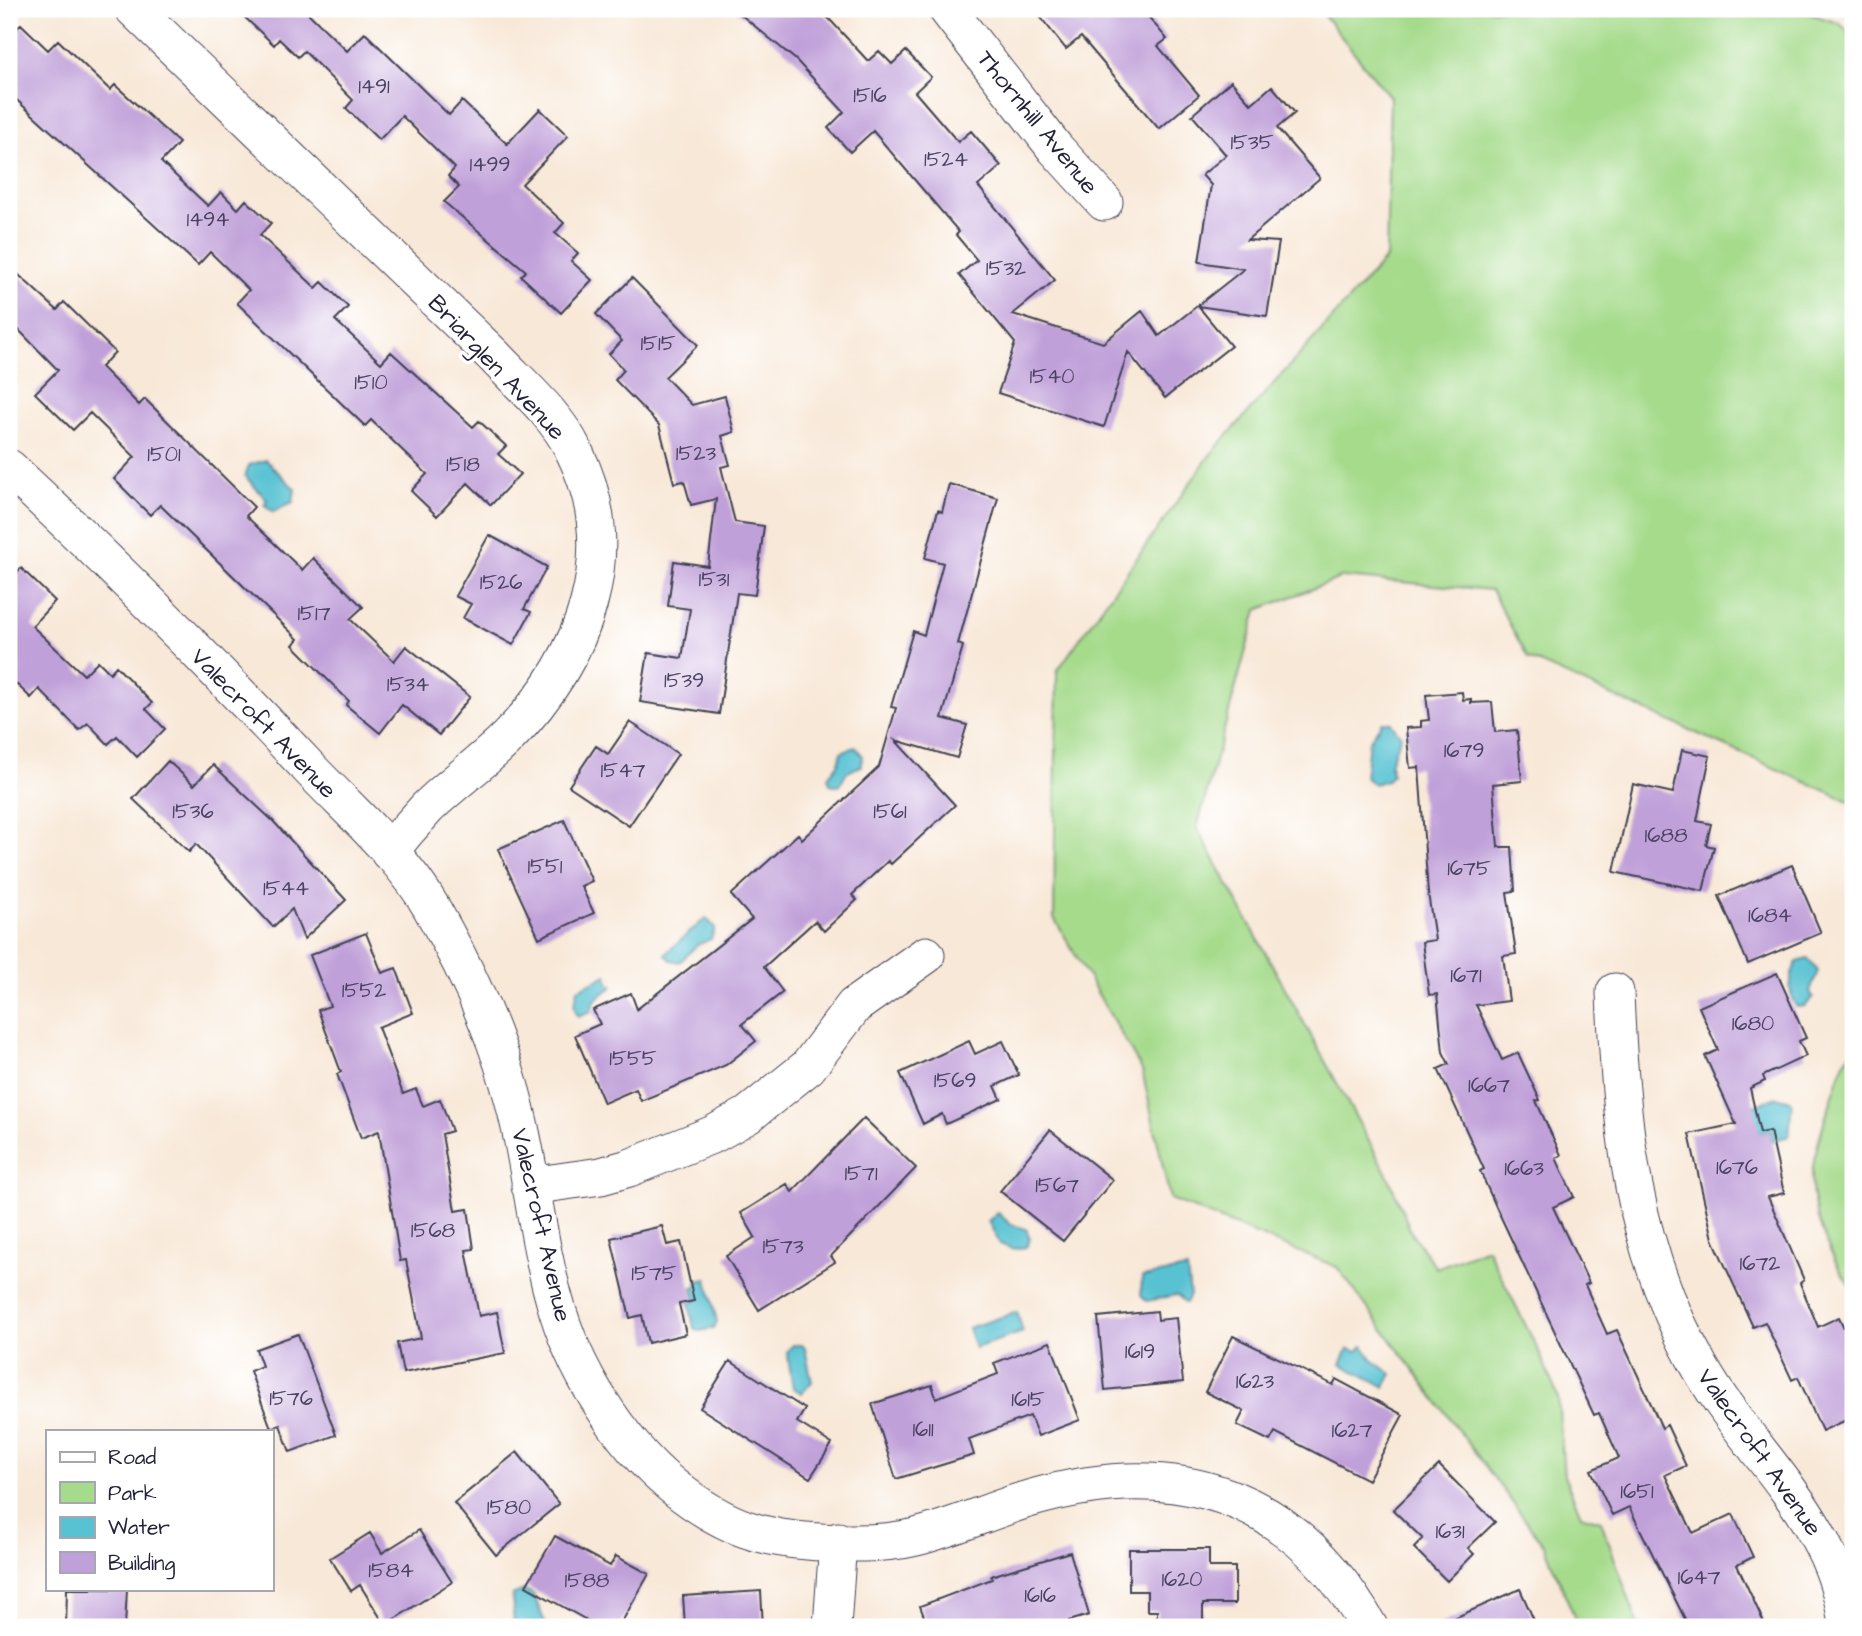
<svg xmlns="http://www.w3.org/2000/svg" width="1862" height="1636" font-family="'Architects Daughter',sans-serif">
	<style>
		.green { fill: #a6db8c; stroke: #647e64; stroke-width: 2 }
		.water { fill: #58c2d3; stroke: #3d7287; stroke-width: 2 }
		.building { fill: #c0a0d9 }
		.lines { fill: none; stroke-linecap: round; stroke-linejoin: round }
		.minor-casing { stroke: #424052; stroke-width: 39 }
		.minor { stroke: #fff; stroke-width: 37 }
		.labels { text-anchor: middle; stroke-width: 7; stroke-linejoin: round; paint-order: stroke }
		.number-label { font-size: 21px; fill: #4a4262 }
		.street-label { font-size: 24px; fill: #22223b; stroke: #fff }
	</style>
	<rect width="100%" height="100%" fill="#fff"/>
	<filter id="ink" filterUnits="userSpaceOnUse"><feTurbulence type="fractalNoise" baseFrequency=".0143" numOctaves="2"/><feDisplacementMap in="SourceGraphic" scale="14" xChannelSelector="R" yChannelSelector="G"/><feConvolveMatrix kernelMatrix="1 2 1 2 8 2 1 2 1" color-interpolation-filters="sRGB"/></filter>
	<filter id="wash" filterUnits="userSpaceOnUse"><feTurbulence type="fractalNoise" baseFrequency=".00686" numOctaves="4" result="noise"/><feDisplacementMap in="SourceGraphic" scale="28" xChannelSelector="R" yChannelSelector="G"/><feGaussianBlur stdDeviation="1.57" result="paint"/><feColorMatrix in="noise" values="0 0 0 0 0 0 0 0 0 0 0 0 0 0 0 0 0 1.4 0 .05"/><feComposite in="paint" operator="in"/></filter>
	<g filter="url(#wash)">
		<rect width="100%" height="100%" fill="#f8e8d7"/>
		<path class="green" d="M1319,9h475l45,14 14,13v767l-325,-145 -37,-68 -148,-13 -86,33 -60,218 191,348 23,56 25,36 51,-20 53,106 18,43 6,79 17,39 20,6 38,106h-60l-35,-82 -207,-278 -167,-68 -28,-129 -88,-152 3,-247 153,-216 176,-197 4,-161z
			M1853,1050v241c-21,-31 -43,-77 -41,-115 2,-31 22,-82 32,-114z"/>
		<path class="water" d="M266,460l29,29 -2,13 -20,10 -9,-8 3,-4 -22,-24 4,-11z
			M1382,722h8l11,14 -11,27 2,12 -4,5 -14,4 -9,-7 4,-36z
			M855,747l8,9 -2,10 -14,6 -8,14 -9,-2 -2,-7 10,-13 3,-12z
			M706,918l9,10 -4,11 -14,6 -17,17 -9,-2 -6,-6z
			M1808,959l10,12 -8,20 3,7 -8,8 -8,1c-10,-11 -7,-33 0,-45z
			M607,975l1,8 5,3 -17,13 -6,13 -12,4 -4,-9 4,-18z
			M1776,1097l16,4 -3,35 -17,5 -2,-10 -10,2 -11,-25z
			M998,1213l12,11 16,5 4,10 -4,8 -14,2 -12,-5 -12,-23z
			M1187,1269l3,26 -4,8 -9,-8 -30,6 -6,-6 1,-18z
			M707,1279l10,43 -3,6 -14,3 -6,-3 -5,-25 7,-2 -3,-14 5,-1 -1,-5z
			M1017,1312l6,20 -48,16 -7,-20z
			M793,1345h9l3,3 7,34 -10,11 -9,-5 -6,-37z
			M1363,1346l11,15 18,13 -7,13 -44,-23 7,-15 10,2z
			M524,1590l9,4 14,33 -33,-1 -2,-31z"/>
		<g id="blocks">
			<path class="building" d="M236,9h68l43,42 18,-18 84,82 13,-14 45,43 33,-35 28,27 -46,48 42,39 -9,10 23,20 -7,8 21,19 -31,33 -40,-37 5,-5 -82,-69 15,-15 -11,-11 7,-8 -53,-52 -23,24 -33,-32 7,-8 -49,-49 -6,6 -19,-18 -5,6z
				M734,9h86l48,52 11,-10 13,13 14,-13 25,26 -16,15 43,50 13,-11 30,35 -23,20 77,94 -42,34 90,29 39,-32 17,25 85,-67 -45,-7 12,-77 -9,-10 24,-20 -34,-40 39,-34 20,23 21,-18 23,27 -18,15 43,50 -73,62 32,2 -12,74 -69,-10 33,40 -66,52 -37,-46 -24,75 -106,-34 17,-50 -56,-68 18,-15 -21,-25 3,-3 -86,-101 -23,21 -22,-24 16,-16 -48,-52z
				M1034,9h108l25,30 -9,7 41,49 -40,34 -78,-92 -15,12z
				M21,24l27,26 10,-10 52,50 5,-5 64,58 -18,19 47,44 13,-14 17,17 8,-9 25,23 -11,12 56,53 6,-6 26,25 -13,13 46,43 10,-11 82,75 6,-6 27,25 -8,8 22,20 -29,31 -23,-22 -31,33 -26,-25 16,-17 -56,-54 -6,6 -128,-123 12,-13 -39,-38 -12,13 -189,-172v-56z
				M9,266l48,44 7,-8 51,50 -14,15 38,38 6,-6 109,108 -8,9 56,54 11,-12 50,49 -13,12 44,42 12,-15 64,51 -31,38 -37,-30 -22,28 -34,-28 3,-4 -56,-56 5,-6 -138,-134 -10,10 -36,-36 21,-22 -45,-44 -17,17 -38,-37 23,-23 -49,-50z
				M632,278l66,67 -33,32 27,28 33,-9 9,36 -12,4 8,29 -9,2 14,55 29,4 -9,69 -18,-2 -18,121 -79,-12 8,-49 34,5 8,-49 -22,-3 6,-45 34,5 8,-67 -25,6 -7,-24 -10,2 -15,-58 -44,-45 9,-10 -15,-16 13,-13 -26,-27z
				M949,484l49,14 -40,146 5,2 -21,72 25,7 -10,33 -62,-18 60,65 -64,59 -3,-3 -36,34 5,5 -33,31 -9,-10 -51,46 19,25 -41,32 14,17 -30,24 -85,36 -5,-12 -32,14 -29,-68 25,-11 -7,-14 38,-17 6,16 115,-90 -21,-24 67,-61 4,5 77,-72 17,-59 -5,-1 22,-76 11,4 19,-72 -18,-5 13,-48 4,2z
				M489,535l58,32 -23,42 7,3 -18,33 -50,-27 8,-14 -16,-8z
				M21,568l34,33 -23,25 52,49 14,-14 12,12 6,-7 36,37 -6,6 19,20 -28,28 -20,-21 -9,8 -20,-21 -9,7 -40,-41 -8,9 -22,-21v-96z
				M1462,692l1,8 8,-1v4l21,-1 3,30 22,-2 5,51 -29,3 5,63h14l3,44 -8,1 9,62 -13,2 6,45 -33,4 26,55 16,-7 22,47 -4,1 25,54 -5,3 18,39 -21,10 36,76 -4,2 22,49 10,-4 45,98 5,-3 19,41 -21,9 28,58 40,-19 20,43 -16,8 29,62h-77l-60,-120 -17,8 -21,-45 28,-12 -20,-45 -5,2 -96,-204 -18,-40 4,-2 -46,-100 11,-5 -6,-12 -6,-58 -8,1 -7,-53 13,-2 -7,-47 -9,-126 -9,1 -4,-40 15,-1v-6l8,-1 -3,-25z
				M630,722l48,32 -49,72 -60,-40 27,-40 12,8z
				M1682,750l28,6 -13,65 14,3 -5,21 8,2 -11,44 -89,-19 19,-88 40,9z
				M168,761l26,24 19,-20 60,56 73,79 -42,39 -12,-30 -19,18 -77,-83 -7,8 -56,-53z
				M564,820l28,61 -11,5 13,27 -55,25 -41,-89z
				M1792,865l29,68 -73,31 -29,-68z
				M366,933l16,40 14,-5 17,45 -35,14 25,67 13,-5 7,17 17,-7 12,32 -10,3 13,77 13,-2 6,40 -8,1 13,66 18,-4 8,41 -102,20 -6,-30 24,-5 -15,-78 -6,1 -21,-130 -18,7 -24,-64 4,-2 -23,-62 12,-4 -20,-51z
				M1777,973l29,65 -7,3 7,15 -43,20 2,5 -15,7 10,45 10,-2 14,62 -16,4 36,83 -4,3 18,44 21,-10 14,31v69l-31,14 -24,-54 -6,3 -27,-58 -12,5 -40,-88 -24,-105 47,-10 -31,-68 13,-6 -19,-43z
				M969,1041l6,13 28,-13 16,34 -24,11 6,13 -55,25 -4,-10 -19,10 -23,-51z
				M864,1118l52,50 -85,88 4,6 -76,48 -33,-54 29,-19 -14,-24 46,-29 5,8z
				M1050,1130l63,50 -50,61 -63,-50z
				M662,1226l5,19 14,-3 13,59 -15,3 7,30 -38,9 -6,-28 -12,3 -19,-80z
				M1157,1311l1,9 18,-2 7,64 -78,8 -7,-73z
				M298,1334l38,101 -46,17 -10,-27 -9,3 -21,-57 12,-5 -6,-17z
				M1233,1336l100,49 3,-6 67,36 -35,65 -93,-48 -5,9 -33,-16 7,-14 -39,-19z
				M1050,1342l30,78 -42,16 -8,-20 -61,23 5,16 -78,24 -24,-75 60,-19 4,13 62,-24 -4,-11z
				M730,1361l75,48 -8,13 35,22 -22,34 -110,-70z
				M517,1452l42,52 -63,51 -42,-52z
				M1439,1465l56,57 -27,26 6,6 -27,27 -33,-33 9,-9 -30,-29z
				M419,1530l33,52 -67,43 -25,-40 -9,6 -21,-33 40,-25 12,20z
				M555,1536l55,30 6,-10 33,18 -30,53h-20l-73,-41z
				M1129,1549h80v18h26v37h-32v23h-46v-16h-10v-20h-18z
				M1070,1552l19,63 -20,6 2,6h-143l-8,-21 72,-27 -1,-3z
				M67,1589h60l-2,38h-59z
				M1520,1589l17,38h-103z
				M761,1591l2,36h-78l-2,-31z"/>
		</g>
	</g>
	<g filter="url(#ink)">
		<use href="#blocks" fill-opacity="0" stroke="#424052" stroke-width="2"/>
		<g class="lines">
			<g class="minor-casing">
				<path id="minor" d="M134,9l360,347c27,29 61,57 79,93 53,104 11,211 -66,289 -25,25 -55,45 -80,70 -13,14 -26,29 -38,44
					M947,9l108,139 49,54
					M9,468c103,95 206,200 302,302 41,43 91,86 120,137 32,56 60,115 78,177 22,74 26,154 49,228 21,67 68,140 125,182 20,15 47,31 72,38 41,12 120,15 161,5 40,-10 77,-28 116,-39 145,-42 262,-4 337,129
					M1615,992c5,134 17,259 86,377 49,86 137,153 146,258
					M530,1186l71,-10 28,-8 85,-34 34,-19 60,-48 46,-61 72,-51
					M832,1627l6,-86"/>
			</g>
			<use href="#minor" class="minor"/>
		</g>
	</g>
	<g class="labels">
		<g class="number-label">
			<text x="374" y="93">1491</text>
			<text x="870" y="102">1516</text>
			<text x="1252" y="149">1535</text>
			<text x="946" y="166">1524</text>
			<text x="490" y="171">1499</text>
			<text x="208" y="226">1494</text>
			<text x="1006" y="275">1532</text>
			<text x="658" y="350">1515</text>
			<text x="1052" y="383">1540</text>
			<text x="371" y="389">1510</text>
			<text x="696" y="460">1523</text>
			<text x="164" y="461">1501</text>
			<text x="463" y="471">1518</text>
			<text x="714" y="586">1531</text>
			<text x="501" y="589">1526</text>
			<text x="314" y="620">1517</text>
			<text x="684" y="687">1539</text>
			<text x="408" y="691">1534</text>
			<text x="1464" y="757">1679</text>
			<text x="623" y="777">1547</text>
			<text x="193" y="818">1536</text>
			<text x="890" y="818">1561</text>
			<text x="1666" y="842">1688</text>
			<text x="545" y="873">1551</text>
			<text x="1469" y="875">1675</text>
			<text x="286" y="895">1544</text>
			<text x="1770" y="922">1684</text>
			<text x="1466" y="982">1671</text>
			<text x="364" y="997">1552</text>
			<text x="1753" y="1030">1680</text>
			<text x="633" y="1065">1555</text>
			<text x="955" y="1087">1569</text>
			<text x="1489" y="1092">1667</text>
			<text x="1737" y="1174">1676</text>
			<text x="1524" y="1175">1663</text>
			<text x="861" y="1180">1571</text>
			<text x="1057" y="1192">1567</text>
			<text x="433" y="1237">1568</text>
			<text x="783" y="1253">1573</text>
			<text x="1760" y="1270">1672</text>
			<text x="654" y="1280">1575</text>
			<text x="1140" y="1358">1619</text>
			<text x="1255" y="1388">1623</text>
			<text x="291" y="1405">1576</text>
			<text x="1028" y="1406">1615</text>
			<text x="923" y="1436">1611</text>
			<text x="1352" y="1437">1627</text>
			<text x="1637" y="1498">1651</text>
			<text x="509" y="1514">1580</text>
			<text x="1450" y="1538">1631</text>
			<text x="391" y="1577">1584</text>
			<text x="1699" y="1584">1647</text>
			<text x="1182" y="1586">1620</text>
			<text x="587" y="1587">1588</text>
			<text x="1040" y="1602">1616</text>
		</g>
		<g class="street-label">
			<text transform="translate(1038 122) rotate(51)" y="8">Thornhill Avenue</text>
			<text transform="translate(497 367) rotate(47)" y="8">Briarglen Avenue</text>
			<text transform="translate(264 723) rotate(46)" y="8">Valecroft Avenue</text>
			<text transform="translate(542 1225) rotate(77)" y="8">Valecroft Avenue</text>
			<text transform="translate(1760 1452) rotate(55)" y="8">Valecroft Avenue</text>
		</g>
	</g>
	<rect width="1862" height="1636" fill="none" stroke="#fff" stroke-width="35"/>
	<rect x="46" y="1430" width="228" height="161" fill="#ffffff" stroke="#a7a7b1" stroke-width="2"/>
	<rect x="60" y="1452" width="35" height="10" fill="#ffffff" stroke="#a7a7b1" stroke-width="2"/>
	<text x="108" y="1464" font-size="21" fill="#22223b">Road</text>
	<rect x="60" y="1482" width="35" height="21" fill="#a6db8c" stroke="#a7a7b1" stroke-width="2"/>
	<text x="108" y="1500" font-size="21" fill="#22223b">Park</text>
	<rect x="60" y="1517" width="35" height="21" fill="#58c2d3" stroke="#a7a7b1" stroke-width="2"/>
	<text x="108" y="1534" font-size="21" fill="#22223b">Water</text>
	<rect x="60" y="1552" width="35" height="21" fill="#c0a0d9" stroke="#a7a7b1" stroke-width="2"/>
	<text x="108" y="1570" font-size="21" fill="#22223b">Building</text>
</svg>
